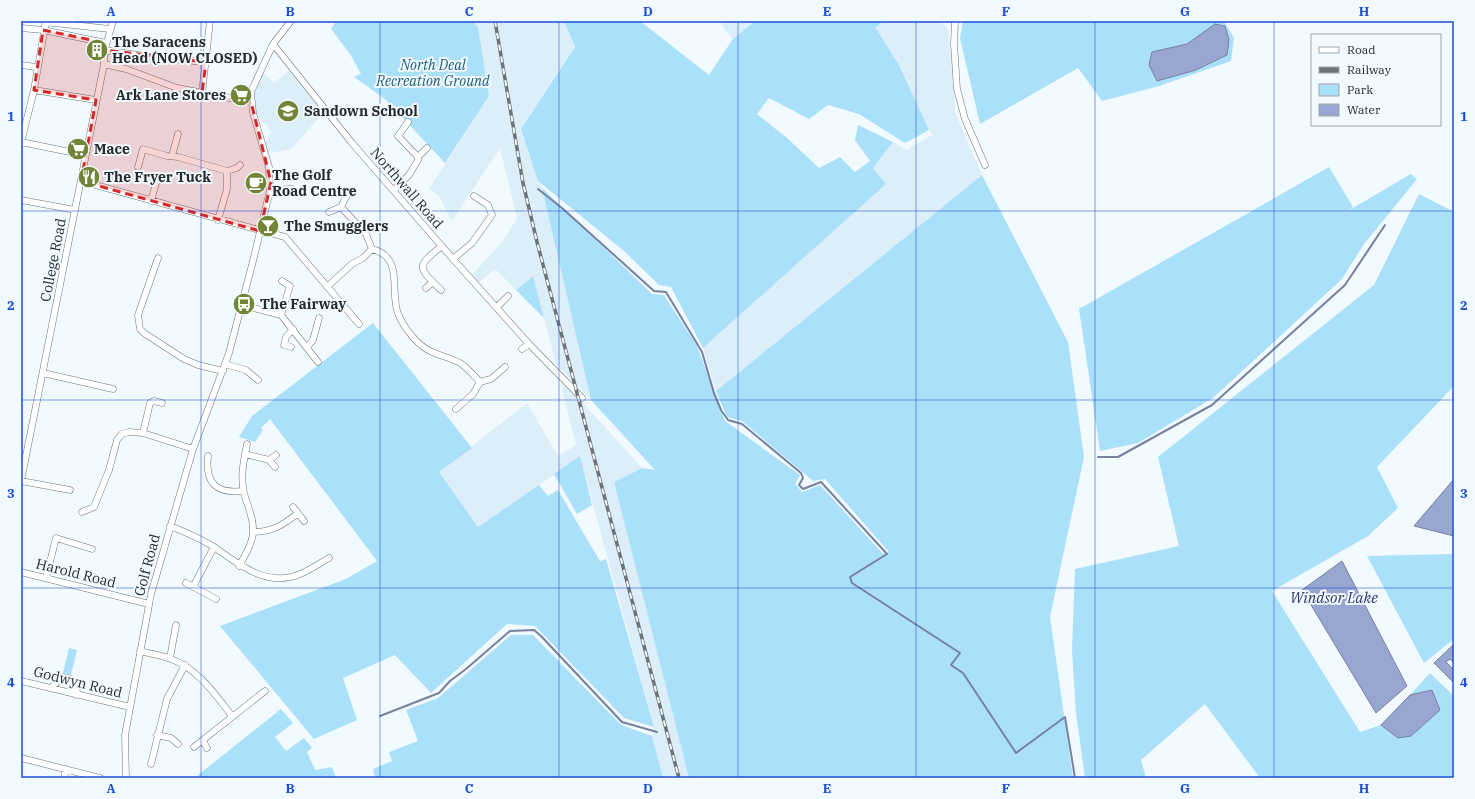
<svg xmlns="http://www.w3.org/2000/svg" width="1475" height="799" font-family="'IBM Plex Serif',serif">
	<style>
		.built { fill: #dceff9 }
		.green { fill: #abe0fa }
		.water { fill: #9aa6d2; stroke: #7781a0 }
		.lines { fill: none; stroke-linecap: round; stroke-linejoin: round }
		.stream { stroke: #7781a0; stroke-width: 2 }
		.minor-casing { stroke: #6c757a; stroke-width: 7 }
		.minor { stroke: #fff; stroke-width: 6 }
		.rail-casing { stroke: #6d7376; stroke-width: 3.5 }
		.rail { stroke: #f1faff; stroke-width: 2; stroke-dasharray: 6; stroke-linecap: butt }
		.marked { fill: #d62828; fill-opacity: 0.2; stroke: #d62828; stroke-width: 3; stroke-dasharray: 8 5; stroke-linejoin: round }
		.grid { fill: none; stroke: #1d4ed8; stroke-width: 1; stroke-opacity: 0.55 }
		.labels { text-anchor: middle; stroke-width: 4; stroke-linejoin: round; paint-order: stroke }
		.poi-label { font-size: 14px; font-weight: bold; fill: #262a2c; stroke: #f1faff; text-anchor: start }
		.park-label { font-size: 14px; font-style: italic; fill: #1d5d77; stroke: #f1faff }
		.street-label { font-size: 14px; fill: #262a2c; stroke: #f1faff }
		.water-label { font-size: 15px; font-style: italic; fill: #2d386f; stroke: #f1faff }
		.neatline { fill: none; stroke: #1d4ed8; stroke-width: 1.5 }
		.grid-label { font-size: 13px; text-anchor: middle; font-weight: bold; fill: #1d4ed8 }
	</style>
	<rect width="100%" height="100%" fill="#f1faff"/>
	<path class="built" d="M472,21h92l11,26 -54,82 21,59 49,212 -35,-36 -23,-88 -17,14 -21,-21 -17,14 -7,-7 31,-34 15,-24 -17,-70 -48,73 -13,-25 -10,-7 60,-93 -11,-69z
		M722,21h33l-22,18 -11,-13z
		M883,21h57l9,9v12l5,28 1,42 27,63 -266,216 -13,-43 182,-164 -12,-16 20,-26 14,8 25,-15 -15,-28 -18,-42 -23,-38z
		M289,70l34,43 -29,33 -7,4 -19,3 -3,-11 6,-9 -5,-8 -9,-7 -4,-26 8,-21 13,12z
		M565,383l77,85 -28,14 75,296h-26l-11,-42 2,-9 -74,-270 -102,70 -39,-55 88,-69 31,53 18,-11 -14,-55z"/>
	<path class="green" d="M336,21h136l6,6 11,69 -44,67 -60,-64 -31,-22 7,-3 -11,-20 -19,-25z
		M564,21h76l69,54 24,-36 22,-18h128l-7,7 23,37 30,65 -24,13 -46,-29 -31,-9 -19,14 -40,-21 -12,16 30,24 32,30 21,-11 15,15 15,-11 -15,-21 3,-15 35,17 -20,26 13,16 -183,164 -32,-61 -12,-2 -35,-34 -86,-70 -17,-52 54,-82z
		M963,21h261l10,17 -3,23 -75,26 -54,14 -24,-33 -98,56 -20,-86z
		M1329,167l24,40 -7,5 65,-38 6,5 -53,65 -22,35 -129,119 -75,45 -38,8 -21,-142z
		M982,175l86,167 16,115 -34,160 23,161h-384l-75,-296 28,-14 13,2 -64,-70 -49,-212 110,106 12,1 33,51 28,75 75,54 -5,9 7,8 18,-7 63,69 6,-2 -64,-73 -12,2 -71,-60 -15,-4 -11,-26z
		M1419,194l35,18v174l-77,81 21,41 -30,28 -96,55 88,141 21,-7 17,12 34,-46 -22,4 20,-22 24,23v82h-194l-55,-74 -64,56 5,18h-61l-9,-65 -4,-63 3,-81 104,-23 -21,-89 216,-172z
		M533,276l11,42 -28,-28z
		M373,323l99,125 -33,24 39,55 61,-42 9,11 10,-6 42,71 6,-2 48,168 -30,-9 -89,-92 -28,-2 -76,69 -36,-38 -52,23 14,42 -43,19 -94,-113 126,-47 31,-18 -107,-142 -9,9 2,2 -8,12 -16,-5 13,-21z
		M580,456l12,49 -15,9 -23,-40z
		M1454,554v85l-30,24 -57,-107z
		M511,635h22l88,90 31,11 11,42h-288l-2,-9 19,-8 -3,-9 29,-11 -12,-31 32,-12z
		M69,648l8,2 -7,29 -8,-2z
		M281,709l12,14 -18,14 11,14 18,-13 8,10 -5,4 8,18 17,-3 4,11h-137l-1,-3z"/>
	<path class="water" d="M1215,24l10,2 4,14 -2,15 -31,15 -39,11 -8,-16 3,-13 35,-8z
		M1454,479v57l-40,-10z
		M1342,561l65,125 -31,27 -74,-123z
		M1453,645l1,18 -4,-4 -4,3 8,8v13l-20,-20z
		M1432,690l8,20 -29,26 -13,2 -17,-13 29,-30z"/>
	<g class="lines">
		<path class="stream" d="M538,189l24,19 92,83 12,1 36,60 12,41 7,17 7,10 14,4 59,49 2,5 -4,7 4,4 18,-7 66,72 -37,23 2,6 108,70 -9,12 12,8 53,80 49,-36 10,61
			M1098,457h20l94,-52 133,-120 40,-60
			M380,716l59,-23 11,-12 16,-12 44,-38 24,-1 7,6 81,86 35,10"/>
		<g class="minor-casing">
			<path id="minor" d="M955,21l-1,23 3,45 8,30 20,46
				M45,22l65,7
				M21,28l22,2 63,13
				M273,44l79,99 101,116 76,85 53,54
				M104,50l54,8 48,4
				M104,64l22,5 51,19 74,14
				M21,65l15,2
				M34,90l62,10
				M202,93l8,-72
				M21,142l64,13
				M21,143l13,-53 12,-69
				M172,156l6,-22
				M418,157l9,-9
				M138,167l5,-18 24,7 11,1 49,14v18l-9,31
				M227,171l10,-3 3,-3
				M81,181l204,56 74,87
				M270,190l22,-1
				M394,190l15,-15 9,-15v-3l-20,-21 10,-14
				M21,200l54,10
				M151,201l6,-21
				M329,212l12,-5 6,-12
				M372,249c34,9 16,44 27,67 6,13 19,30 33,36 9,4 19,6 28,11 8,5 13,12 20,19l11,-3 14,-12
				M158,258l-20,57 2,14 4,4 40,26 14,6 25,6
				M453,259l19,-16 20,-28 -4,-10 -14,-9
				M327,287l25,-23 11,-6 9,-9 -6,-15 -25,-27
				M426,288l7,-6
				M441,290c-23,-23 -26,-23 1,-44
				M242,305l39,10 37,47
				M497,307l11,-11
				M281,315l9,-29 -8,-5
				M291,347l-7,-2 2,-8 7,-8
				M307,347l6,-7 6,-22
				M522,349l7,-5
				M225,364l21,6 12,10
				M43,373l70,16
				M456,409l17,-15 7,-12
				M143,433l7,-30 4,-2 8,2
				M245,454l24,6 7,-5
				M208,456c-3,27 8,38 35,35
				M269,460l6,7
				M21,481l83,-417v-12l9,-31
				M21,481l49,9
				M293,507l11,14
				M82,512l12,-5 15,-37 8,-30 5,-6 7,-2 14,1 50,16
				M170,526c15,6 30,12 44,21 25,17 52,41 86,27 10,-4 20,-11 29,-16
				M253,532c19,0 30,-7 44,-18
				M239,566c6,-11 14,-23 14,-35 1,-13 -6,-26 -9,-38 -4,-17 0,-33 3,-49
				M21,572l128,32
				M46,578l10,-40 36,11
				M186,583l30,16
				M193,587l21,-40
				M140,651c10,3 22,4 31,8 27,10 44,35 61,57
				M170,658l6,-33
				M21,681l109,26
				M51,688l11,-11 8,2 7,13 -1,3
				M157,735l14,3 7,6
				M203,741l4,7
				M194,747l71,-56
				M21,758l79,20
				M151,764l16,-65 18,-34
				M64,778l2,-9
				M126,778l-1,-43 26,-141 42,-145 36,-96 25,-96 16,-67 -1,-23 -16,-54 -2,-21 22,-48 18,-23"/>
		</g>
		<use href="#minor" class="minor"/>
		<g class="rail-casing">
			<path id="rail" d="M495,21l28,162 14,59 142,536"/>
		</g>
		<use href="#rail" class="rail"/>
	</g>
	<path class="marked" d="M43,30l63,13 -2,7 102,12 -4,31 49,9 20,80 -11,49 -179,-50 15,-81 -62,-10z"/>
	<path class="grid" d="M201,21v757M380,21v757M559,21v757M738,21v757M916,21v757M1095,21v757M1274,21v757M21,211h1433M21,400h1433M21,588h1433"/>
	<defs>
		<g id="building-disc" transform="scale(1.15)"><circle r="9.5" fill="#728536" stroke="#f1faff"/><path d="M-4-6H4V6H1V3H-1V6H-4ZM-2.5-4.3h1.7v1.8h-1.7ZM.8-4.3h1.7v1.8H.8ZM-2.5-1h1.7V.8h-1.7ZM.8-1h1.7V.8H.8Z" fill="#fff"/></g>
		<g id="supermarket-disc" transform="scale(1.15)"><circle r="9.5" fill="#728536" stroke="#f1faff"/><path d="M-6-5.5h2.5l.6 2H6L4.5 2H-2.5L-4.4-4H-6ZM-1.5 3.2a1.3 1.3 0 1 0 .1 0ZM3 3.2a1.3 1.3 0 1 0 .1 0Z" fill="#fff"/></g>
		<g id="school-disc" transform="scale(1.15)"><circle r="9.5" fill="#728536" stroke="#f1faff"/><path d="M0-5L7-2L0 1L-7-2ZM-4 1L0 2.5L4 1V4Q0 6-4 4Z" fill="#fff"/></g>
		<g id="restaurant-disc" transform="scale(1.15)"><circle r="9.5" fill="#728536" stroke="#f1faff"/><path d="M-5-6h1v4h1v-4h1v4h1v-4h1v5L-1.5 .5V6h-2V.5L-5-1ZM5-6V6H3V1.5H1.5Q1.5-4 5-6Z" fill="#fff"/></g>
		<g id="cafe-disc" transform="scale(1.15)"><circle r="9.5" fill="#728536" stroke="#f1faff"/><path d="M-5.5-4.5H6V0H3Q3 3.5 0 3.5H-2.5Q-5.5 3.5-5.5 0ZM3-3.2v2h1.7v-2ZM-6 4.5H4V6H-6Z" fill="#fff"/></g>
		<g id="bar-disc" transform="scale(1.15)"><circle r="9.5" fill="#728536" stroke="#f1faff"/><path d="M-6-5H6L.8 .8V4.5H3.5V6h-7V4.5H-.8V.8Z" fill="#fff"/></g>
		<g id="bus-disc" transform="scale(1.15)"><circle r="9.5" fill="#728536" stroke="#f1faff"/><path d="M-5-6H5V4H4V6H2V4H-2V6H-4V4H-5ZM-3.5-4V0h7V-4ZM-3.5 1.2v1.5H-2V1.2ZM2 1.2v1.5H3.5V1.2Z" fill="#fff"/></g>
	</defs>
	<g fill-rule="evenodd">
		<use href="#building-disc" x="97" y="50"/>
		<use href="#supermarket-disc" x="241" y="95"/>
		<use href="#school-disc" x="288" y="111"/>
		<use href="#supermarket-disc" x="78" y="149"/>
		<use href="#restaurant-disc" x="89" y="177"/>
		<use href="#cafe-disc" x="256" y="183"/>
		<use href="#bar-disc" x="268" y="226"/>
		<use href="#bus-disc" x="244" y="304"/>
	</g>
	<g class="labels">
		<g class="poi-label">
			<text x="112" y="47">The Saracens<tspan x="112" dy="16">Head (NOW CLOSED)</tspan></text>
			<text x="226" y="100" text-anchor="end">Ark Lane Stores</text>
			<text x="304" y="116">Sandown School</text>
			<text x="94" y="154">Mace</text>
			<text x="272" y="180">The Golf<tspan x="272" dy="16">Road Centre</tspan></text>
			<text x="104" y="182">The Fryer Tuck</text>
			<text x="284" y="231">The Smugglers</text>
			<text x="260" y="309">The Fairway</text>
		</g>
		<g class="park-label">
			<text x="433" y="70">North Deal<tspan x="433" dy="16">Recreation Ground</tspan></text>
		</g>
		<g class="street-label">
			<text transform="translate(407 188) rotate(49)" y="5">Northwall Road</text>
			<text transform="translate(53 260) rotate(-79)" y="5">College Road</text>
			<text transform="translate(147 565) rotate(-75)" y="5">Golf Road</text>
			<text transform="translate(76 573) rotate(14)" y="5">Harold Road</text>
			<text transform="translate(78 682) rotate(14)" y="5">Godwyn Road</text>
		</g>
		<g class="water-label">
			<text x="1334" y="603">Windsor Lake</text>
		</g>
	</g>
	<rect width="1475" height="799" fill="none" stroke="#f1faff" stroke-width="44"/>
	<rect x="1311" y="34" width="130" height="92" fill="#f1faff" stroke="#a0a7ab"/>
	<rect x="1319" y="47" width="20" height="6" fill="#ffffff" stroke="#a0a7ab"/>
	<text x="1347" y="54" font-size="12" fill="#262a2c">Road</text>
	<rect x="1319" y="67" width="20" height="6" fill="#6d7376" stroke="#a0a7ab"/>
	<text x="1347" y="74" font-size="12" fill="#262a2c">Railway</text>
	<rect x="1319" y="84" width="20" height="12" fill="#abe0fa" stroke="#a0a7ab"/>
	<text x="1347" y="94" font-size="12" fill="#262a2c">Park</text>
	<rect x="1319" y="104" width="20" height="12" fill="#9aa6d2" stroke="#a0a7ab"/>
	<text x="1347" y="114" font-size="12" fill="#262a2c">Water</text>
	<rect x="22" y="22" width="1431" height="755" class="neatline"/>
	<g class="grid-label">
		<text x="111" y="16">A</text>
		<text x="290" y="16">B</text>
		<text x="469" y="16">C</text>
		<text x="648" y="16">D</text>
		<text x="827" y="16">E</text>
		<text x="1006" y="16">F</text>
		<text x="1185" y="16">G</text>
		<text x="1364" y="16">H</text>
		<text x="11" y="121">1</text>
		<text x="1464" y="121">1</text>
		<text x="11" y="310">2</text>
		<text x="1464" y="310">2</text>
		<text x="11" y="498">3</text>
		<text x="1464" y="498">3</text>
		<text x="11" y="687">4</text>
		<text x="1464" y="687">4</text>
		<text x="111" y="793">A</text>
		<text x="290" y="793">B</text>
		<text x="469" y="793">C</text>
		<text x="648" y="793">D</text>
		<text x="827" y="793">E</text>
		<text x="1006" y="793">F</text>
		<text x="1185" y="793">G</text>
		<text x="1364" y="793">H</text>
	</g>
</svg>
